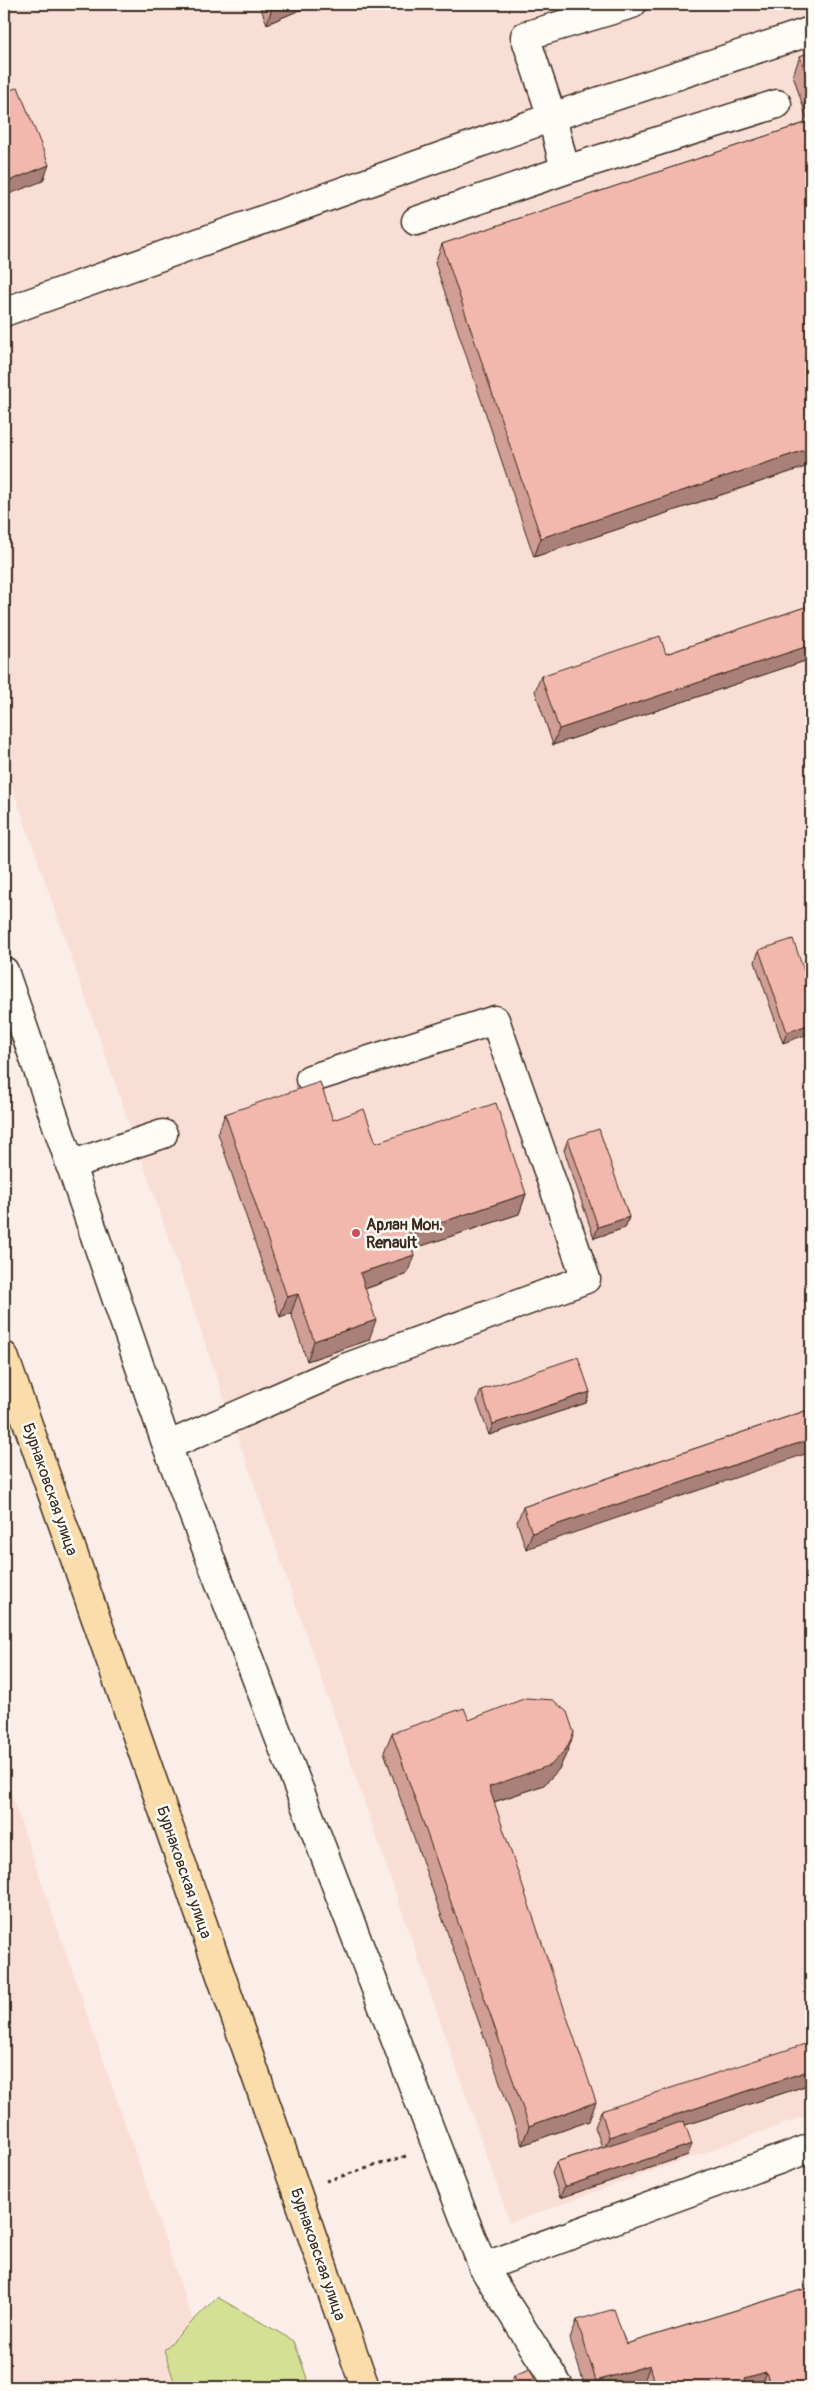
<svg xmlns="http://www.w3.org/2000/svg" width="815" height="2391" font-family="Pangolin,sans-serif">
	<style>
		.built { fill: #f9ded6 }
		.green { fill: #d4e194; stroke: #888659 }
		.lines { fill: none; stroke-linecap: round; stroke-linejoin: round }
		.minor-casing { stroke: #3b2a1e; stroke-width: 31 }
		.major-casing { stroke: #3b2a1e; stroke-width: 31 }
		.path { stroke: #3b2a1e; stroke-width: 3; stroke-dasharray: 4 4; stroke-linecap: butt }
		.minor { stroke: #fdfcf7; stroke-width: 28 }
		.major { stroke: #faddab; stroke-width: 28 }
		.wall { fill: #d19e95; stroke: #3b2a1e }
		.shaded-wall { fill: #aa8179; stroke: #3b2a1e }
		.building { fill: #f3b8ad; stroke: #3b2a1e }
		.poi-dot { fill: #d1495b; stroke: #fdfcf7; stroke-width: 2 }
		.labels { text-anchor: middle; stroke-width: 5; stroke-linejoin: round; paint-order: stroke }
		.poi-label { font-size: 16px; font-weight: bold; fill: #3b2a1e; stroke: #fdfcf7; text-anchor: start }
		.street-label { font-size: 16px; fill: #3b2a1e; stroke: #fdfcf7 }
	</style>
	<rect width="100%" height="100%" fill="#fbeee8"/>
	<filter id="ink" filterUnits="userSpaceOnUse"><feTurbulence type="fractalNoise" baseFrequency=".02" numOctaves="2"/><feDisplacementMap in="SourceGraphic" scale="10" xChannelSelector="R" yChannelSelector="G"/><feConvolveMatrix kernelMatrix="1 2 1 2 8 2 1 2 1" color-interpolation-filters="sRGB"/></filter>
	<g filter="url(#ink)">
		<path class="built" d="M4,4h807v2110l-301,109 -506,-1460z
			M4,1773l212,614h-212z"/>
		<path class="green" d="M217,2297l77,44 16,46h-134l-12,-37z"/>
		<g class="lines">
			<g class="minor-casing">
				<path id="minor" d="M632,4l-107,32 27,81 13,53 212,-66
					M416,221l149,-51
					M4,312l548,-195 259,-86
					M4,971l163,475 316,821 328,-119
					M70,1165l93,-31
					M167,1446l178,-78 241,-89 -91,-259 -185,59
					M483,2267l76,120"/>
			</g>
			<g class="major-casing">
				<path id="major" d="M4,1356l361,1031"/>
			</g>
			<path class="path" d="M326,2181l80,-25"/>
			<use href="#minor" class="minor"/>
			<use href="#major" class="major"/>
		</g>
		<path class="wall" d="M259,4h55l-47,20z
			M811,52v413l-277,92 -99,-294 7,-19 366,-122 -15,-47 7,-19z
			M811,605v54l-258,86 -18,-54 6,-15 125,-22z
			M759,950l52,41 -28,52 -28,-81z
			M225,1114l108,6 43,23 150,51 -7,20 -107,35 -5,25 -42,15 4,51 -62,21 -16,-48 -11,4 -62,-184z
			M568,1139l61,78 -4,11 -31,10 -30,-88z
			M481,1390l109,2 -4,11 -97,32 -12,-34z
			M811,1409l-285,140 -9,-27 6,-15z
			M392,1733h182l-7,19 -8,17 -15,16 -50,17 95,319 -67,24 -138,-393z
			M811,2084l-126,41 3,30 -128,43 -8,-25 4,-11 46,-15 -7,-20 6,-16z
			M811,2287v100h-167l-1,-3 -11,3h-47l-15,-48 7,-19 49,24z
			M514,2375l24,12h-23l-3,-6z"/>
		<path class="shaded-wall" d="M282,4h32l-47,20 5,-16z
			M49,165l-6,16 -39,15v-13z
			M811,448v17l-277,92 7,-19z
			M811,645v14l-258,86 6,-16z
			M811,1024v9l-28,10 4,-11z
			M526,1194l-7,20 -119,39 7,-19z
			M629,1217l-4,11 -31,10 4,-11z
			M414,1255l-7,19 -54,19 7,-20z
			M298,1294l-7,19 -11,4 7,-20z
			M376,1320l-7,20 -62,21 7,-20z
			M590,1392l-4,11 -97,32 4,-11z
			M811,1439v13l-285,97 6,-16z
			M574,1733l-7,19 -8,17 -15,16 -62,21 7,-19z
			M811,2070v14l-208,68 6,-15z
			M596,2102l-7,19 -67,24 7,-19z
			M692,2144l-4,11 -128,43 4,-11z
			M650,2365l-7,19 -11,3h-38l2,-6z
			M766,2372l-6,15h-19l4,-9z
			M728,2384l-1,3h-10z"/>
		<path class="building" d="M271,4h11l-10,4z
			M811,52v38l-11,-34z
			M18,87l31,78 -45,18v-90z
			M811,121v327l-270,90 -99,-294z
			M811,605v40l-252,84 -18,-53 119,-40 6,18z
			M793,939l18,52v33l-24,8 -28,-82z
			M320,1082l13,38 31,-11 12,34 120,-40 30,91 -119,40 7,21 -54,18 16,47 -62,21 -16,-47 -11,3 -62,-183z
			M599,1129l30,88 -31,10 -30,-88z
			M578,1357l12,35 -97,32 -12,-34z
			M811,1409v30l-279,94 -9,-26z
			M526,1698l27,2 14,12 7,21 -8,16 -15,16 -62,22 107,315 -67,24 -137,-393 72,-25 5,12z
			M811,2042v28l-202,67 -8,-26z
			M684,2121l8,23 -128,43 -8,-25z
			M811,2287v100h-40l-5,-15 -21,6 2,9h-17l-2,-3 -11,3h-61l-6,-22 -54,16 -19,-61 37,-11 12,35z
			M530,2369l8,18h-19l-5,-12z"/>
	</g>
	<circle class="poi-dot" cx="356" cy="1233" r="5"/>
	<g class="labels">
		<g class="poi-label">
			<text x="366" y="1230">Арлан Мон.<tspan x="366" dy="18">Renault</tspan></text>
		</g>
		<g class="street-label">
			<text transform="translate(51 1489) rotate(71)" y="6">Бурнаковская улица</text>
			<text transform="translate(185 1872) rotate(71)" y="6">Бурнаковская улица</text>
			<text transform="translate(319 2254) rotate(71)" y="6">Бурнаковская улица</text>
		</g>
	</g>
	<rect width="815" height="2391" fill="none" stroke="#fdfcf7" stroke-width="20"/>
	<rect x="10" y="10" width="795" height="2371" fill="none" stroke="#3b2a1e" stroke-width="2" filter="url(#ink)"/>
</svg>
